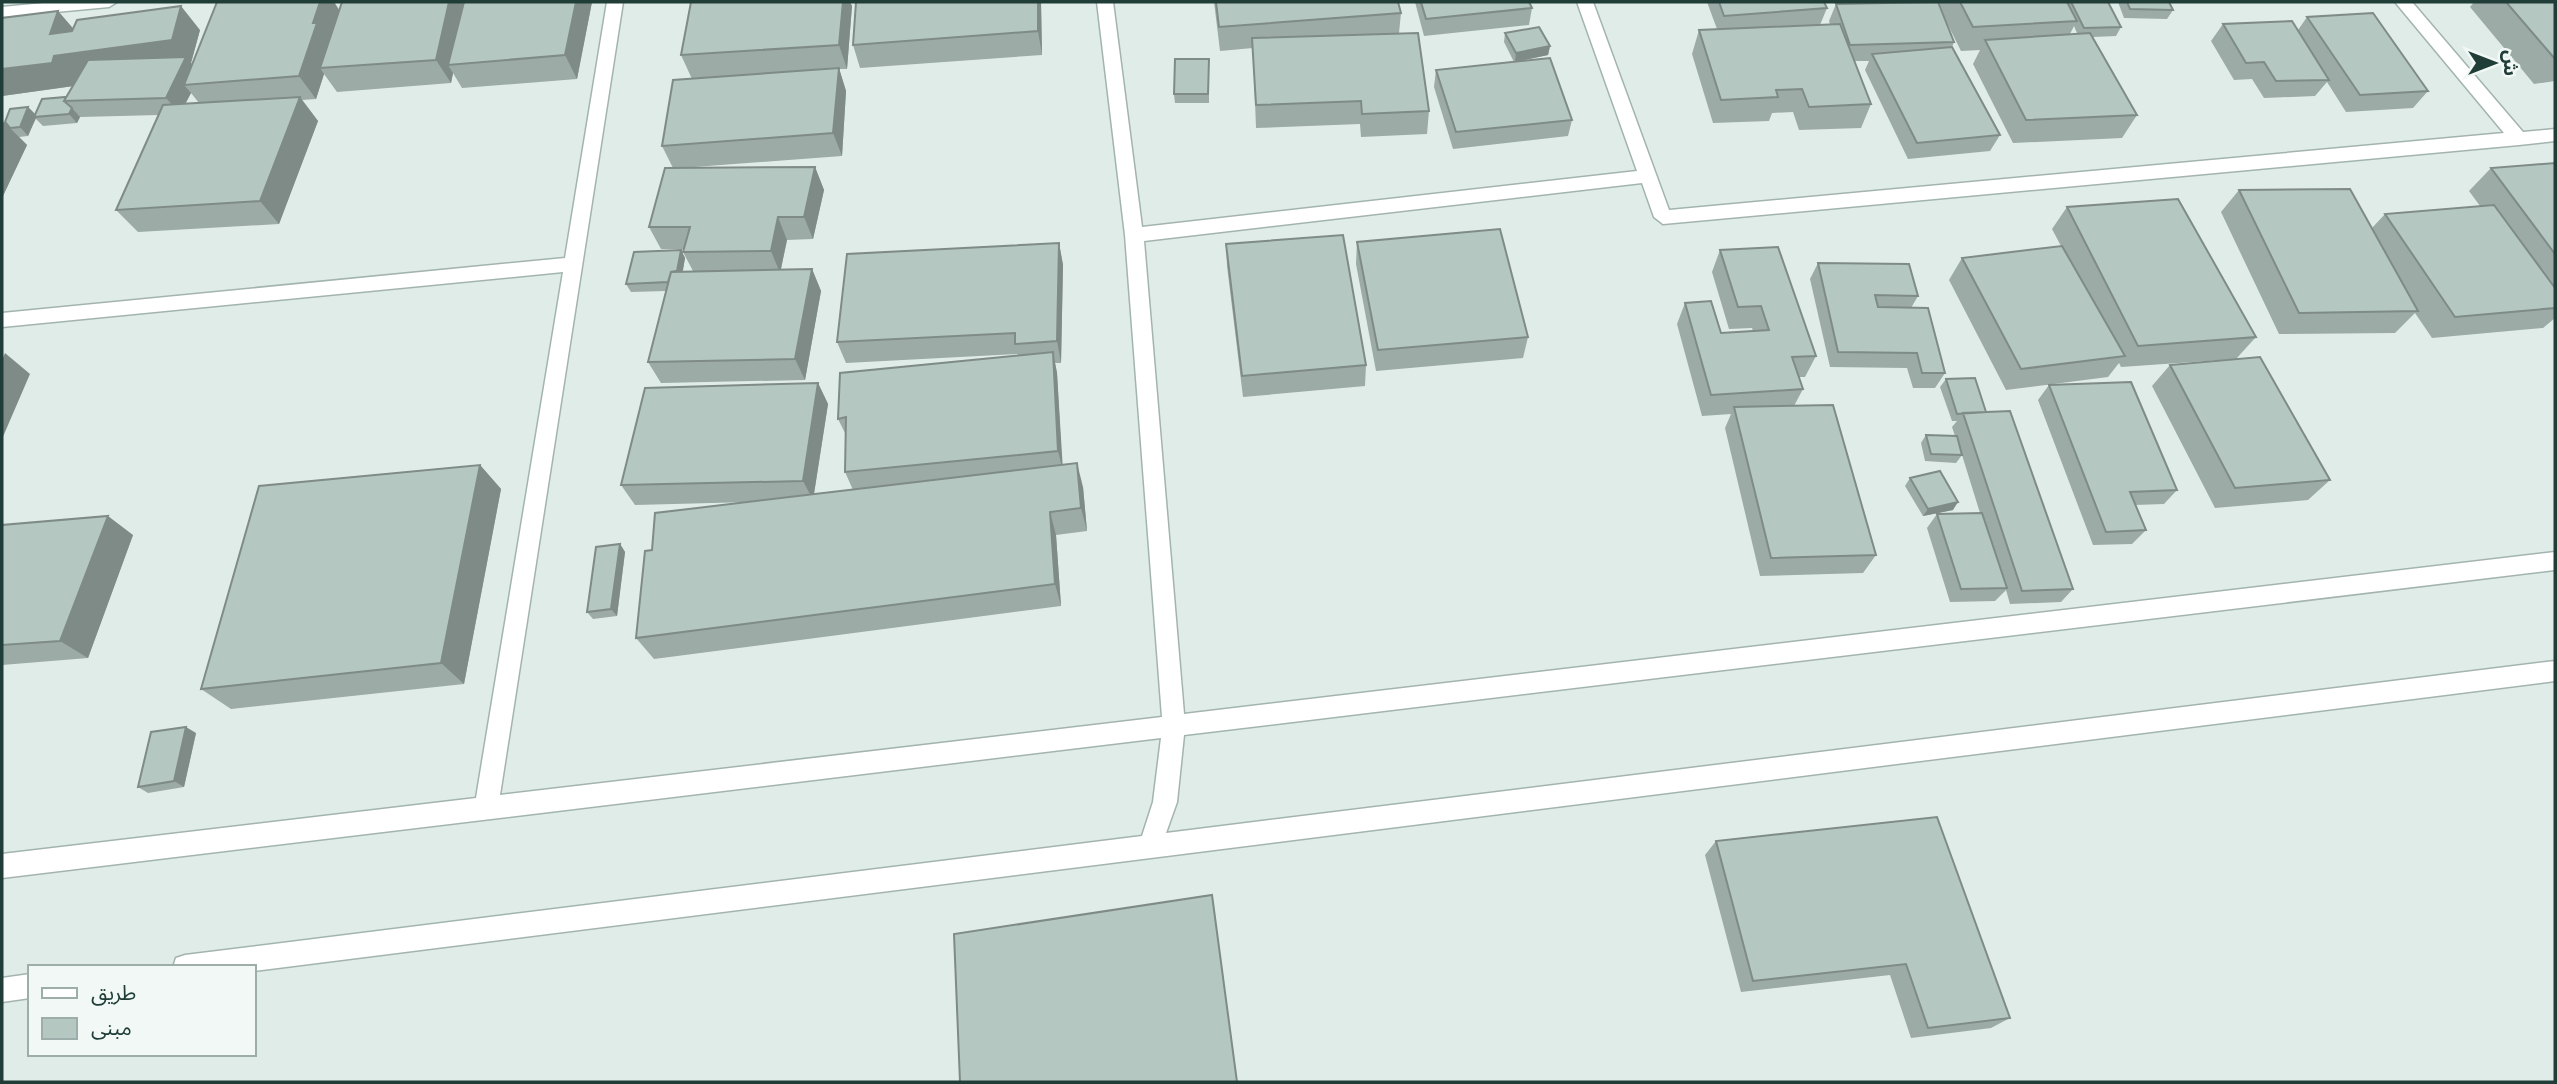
<svg xmlns="http://www.w3.org/2000/svg" width="2557" height="1084" font-family="Montserrat,'Noto Sans Arabic',sans-serif">
	<style>
		.lines { fill: none; stroke-linecap: round; stroke-linejoin: round }
		.minor-casing { stroke: #a3b4b0; stroke-width: 3 }
		.minor { fill: #fff; fill-rule: evenodd }
		.wall { fill: #9caba6; fill-rule: evenodd }
		.shaded-wall { fill: #7f8b87 }
		.building { fill: #b5c7c1; stroke: #7f8b87; stroke-width: 2 }
	</style>
	<rect width="100%" height="100%" fill="#e0ece8"/>
	<g class="lines">
		<g class="minor-casing">
			<path id="minor" d="M54,2h63l-8,5 -107,10v-10z
				M607,2h16l-123,793 662,-78 -37,-482 -28,-233h16l29,225 495,-56 -60,-169h16l76,208 835,-77 -109,-131h17l111,130 32,-3v12l-36,4 -856,79 -9,-7 -12,-34 -498,58 40,473 1371,-162v18l-1371,165 -7,67 -11,31 1389,-172v20l-2301,290v-4h-81l3,-9 9,-3 957,-119 11,-34 8,-64 -1159,140v-24l474,-56 87,-526 -561,55v-14l563,-55z
				M30,974v24l-28,4v-24z"/>
		</g>
		<use href="#minor" class="minor"/>
	</g>
	<path class="wall" d="M217,2h117l5,8 253,-8 -15,77 -115,9 -9,-15 -2,10 -114,9 -13,-18 -8,25 -14,1 16,21 -39,103 -141,8 -22,-22 43,-95 -79,2 -3,6 -34,3 -8,-8 -7,18 -9,1 8,8 -25,53v-76h2l24,-15 8,8 30,-18 7,-11 -71,10v-78l56,-7 15,18 127,1 -9,33 1,1zM191,93l8,10 -14,1z
		M691,2h159l2,4 -5,63h-8l7,22 -4,65 -161,12 134,-1 9,23 -11,49 -26,1 -6,29h31l9,22 -16,89 -144,3 -13,-21 18,-71 -35,1 -5,-8 55,-34 4,8 -2,13h10l-10,-19 1,-3h-23l-12,-22 24,-59 -11,-22 30,-67 -11,-24z
		M856,2h185l1,53 -182,13 -7,-23z
		M1214,2h184l3,11 -2,20 30,78 -2,23 -66,3 -1,-13 -104,4 -3,-80 -33,3z
		M1415,2h114l3,6 -3,17 -105,11z
		M1707,2h117l3,6 -7,17 10,-1 -1,-3 7,-17 101,-2h171l13,25 -5,9 -23,1 44,78 -15,23 -109,5 -40,-79 7,-14 -19,1 -19,-38 12,29 -2,5 48,88 -10,16 -82,8 -43,-89 4,-9h-15l17,43 -10,24 -62,2 -6,-18 -21,1 -3,8 -56,2 -21,-69 7,-24 18,-1zM2074,26l3,7 -7,1z
		M2118,2h51l4,8 -6,9 -43,-1z
		M2474,2h81v79l-21,3 -64,-77z
		M2307,17l121,74 -15,17 -67,4 -19,-30 -12,14 -51,2 -12,-19 -18,1 -23,-39 12,-17 75,6z
		M1505,33l45,13 -2,9 -27,6 51,59 -4,16 -115,13 -19,-62 2,-17 78,-8 -10,-20z
		M1209,67v36h-34l-1,-9z
		M2555,163v155l-12,10 -111,10 -17,-25 -20,20 -116,1 -58,-122 18,-22 133,38 13,-14 95,-8 -11,-15 22,-23z
		M2067,207l189,130 -20,22 -115,8 -2,-4 -11,14 -102,13 -57,-110 13,-22 99,-12 -9,-17z
		M1357,242l171,95 -5,21 -147,13 -20,-107z
		M1059,243l4,22 -2,98h-6l2,10 5,92 21,22 4,44 -31,4 5,71 -407,53 -18,-21 16,-88 98,-48 -115,3 -14,-20 197,-102 10,21 -14,90 39,-4 -8,-18 1,-37 -8,-16 180,-64 -1,-1 -171,9 -9,-21z
		M1226,244l140,121 -1,21 -122,11 -16,-131z
		M1720,250l96,106 -11,21h-6l4,12 -9,17 82,149 -13,18 -103,3 -35,-148 6,-14 -29,2 -25,-92 8,-21 36,30 32,-2 -1,-3 -23,1 -17,-57z
		M1818,263l100,33 -7,12 34,65 -10,15h-22l-6,-20 -77,-1 -20,-88z
		M2170,365l160,115 -22,20 -93,8 -63,-122z
		M1946,379l40,33 87,177 -12,13 -51,2 -4,-14 -11,11 -45,1 -23,-74 10,-14 43,-1 -18,-58 -6,8 -31,-2 -4,-18 5,-8 29,1 -3,-9 5,-6h-5l-12,-34z
		M2049,385l128,105 -13,14 -29,1 11,25 -14,14 -39,1 -55,-145z
		M480,465l21,24 -37,195 -233,25 -30,-20z
		M1910,478l43,32 -30,6 -18,-30z
		M2,525l131,10 -45,123 -86,7z
		M620,544l5,8 -8,64 -24,3 -6,-7z
		M196,733l-12,54 -36,6 -10,-6z
		M1716,841l294,177 -19,10 -80,10 -21,-63 -149,17 -36,-137z"/>
	<path class="shaded-wall" d="M320,2h14l7,11 -21,55 4,6 -8,25 -17,-23 14,-53z
		M449,2h16l-17,63 5,8 -2,10 -15,-23z
		M576,2h16l-15,77 -12,-24z
		M843,2h7l2,4 -5,63 -8,-24z
		M1038,2h3l1,53 -4,-24z
		M181,6l19,24 -9,33 9,11 -16,11 7,8 -11,21 -14,-16 16,-33 -106,15 -2,6 -72,10v-27l48,-35 8,-23 20,23z
		M1550,46l-2,9 -33,7 1,-9z
		M839,68l7,23 -4,65 -9,-23z
		M300,97l18,24 -39,103 -19,-23z
		M28,107l9,9 -9,20 -8,-9z
		M72,108l8,9 -3,6 -8,-9z
		M4,122l23,23 -25,53v-72z
		M815,167l9,23 -11,49 -9,-22z
		M778,217l9,23 -7,33 -9,-22z
		M1059,243l4,22 -2,98 -4,-22z
		M681,250l4,8 -6,32 -4,-8z
		M812,269l9,22 -16,89 -10,-21z
		M1053,352l4,21 6,98 -5,-20z
		M5,353l25,21 -28,65v-79z
		M818,383l10,21 -15,96 -10,-19z
		M1077,463l6,24 4,44 -6,-23z
		M480,465l21,24 -37,195 -23,-21z
		M1958,502l-5,8 -30,6 5,-7z
		M1050,512l6,23 5,71 -6,-22z
		M108,516l25,19 -45,123 -28,-17z
		M620,544l5,8 -8,64 -6,-7z
		M186,727l10,6 -12,54 -10,-6z"/>
	<path class="building" d="M217,2h103l-7,21h4l-18,53 -115,9z
		M342,2h107l-13,58 -116,8z
		M464,2h112l-11,53 -117,10z
		M691,2h152l-4,43 -158,10z
		M856,2h182v29l-185,14z
		M1216,2h182l3,11 -182,14z
		M1421,2h108l3,6 -106,11z
		M1719,2h105l3,6 -103,8z
		M1938,2l16,40 -104,3 -14,-41z
		M1960,2h107l10,19 -104,6z
		M2071,2h37l13,25 -37,1z
		M2127,2h42l4,8 -43,-1z
		M2506,2h49v57z
		M181,6l-9,34 -118,16 -2,7 -50,6v-51l56,-7 -8,23 22,-3 5,-11z
		M2373,13l55,78 -68,4 -53,-78z
		M2292,21l37,59 -53,1 -12,-19 -18,1 -23,-39z
		M1840,24l31,80 -62,3 -7,-18 -26,1 2,7 -57,3 -22,-70z
		M1539,27l11,19 -34,7 -11,-20z
		M1418,33l11,78 -67,3 -1,-13 -105,4 -4,-67z
		M2090,33l47,82 -111,5 -41,-80z
		M1952,47l48,88 -83,8 -45,-89z
		M186,57l-20,41 -102,3 24,-41z
		M1550,58l22,62 -116,12 -20,-62z
		M1175,59h34l-1,35h-34z
		M839,68l-6,65 -171,13 11,-66z
		M66,97l-2,4 8,7 -3,6 -35,3 8,-18z
		M300,97l-40,104 -144,9 47,-105z
		M28,107l-8,20 -10,1 -5,-6 5,-13z
		M2555,163v91l-64,-86z
		M815,167l-11,50h-26l-7,34 -88,1 7,-25h-41l16,-59z
		M2350,189l68,122 -119,2 -60,-123z
		M2178,199l78,138 -118,9 -71,-139z
		M2494,205l61,83v20l-100,9 -70,-103z
		M1500,229l28,108 -150,13 -21,-108z
		M1343,235l23,130 -124,11 -16,-132z
		M1059,243l-2,98 -42,3v-11l-178,9 10,-88z
		M2062,246l63,110 -104,13 -59,-111z
		M1778,247l38,109 -24,1 11,32 -92,6 -26,-92 26,-2 10,32 48,-3 -8,-24 -23,1 -18,-57z
		M681,250l-4,21 -6,1 -3,10 -42,2 8,-32z
		M1818,263l91,1 9,32 -43,-1 3,12 50,1 17,65h-23l-5,-20 -79,-1z
		M812,269l-17,90 -147,3 23,-90z
		M1053,352l5,99 -213,21 1,-55 -8,2 2,-46z
		M2260,357l70,123 -95,8 -65,-123z
		M1975,378l11,34 -29,2 -11,-35z
		M2131,382l46,108 -47,2 16,38 -40,2 -57,-147z
		M818,383l-15,98 -182,4 24,-97z
		M1833,405l43,150 -105,3 -37,-151z
		M2010,411l63,178 -51,2 -59,-178z
		M1926,435l31,1 5,19 -31,-1z
		M1077,463l4,45 -31,4 5,72 -419,54 9,-87 7,-1 3,-37z
		M480,465l-39,198 -240,26 58,-203z
		M1940,471l18,31 -30,7 -18,-31z
		M1982,513l25,75 -46,1 -24,-75z
		M108,516l-48,125 -58,4v-120z
		M620,544l-9,65 -24,3 9,-65z
		M186,727l-12,54 -36,6 13,-55z
		M1937,817l73,201 -82,10 -22,-64 -153,17 -37,-140z
		M1212,895l25,187h-277l-6,-148z"/>
	<rect width="2557" height="1084" fill="none" stroke="#203d38" stroke-width="7"/>
	<rect x="28" y="965" width="228" height="91" fill="#f1f8f5" stroke="#9dada9" stroke-width="2"/>
	<rect x="42" y="988" width="35" height="10" fill="#ffffff" stroke="#9dada9" stroke-width="2"/>
	<text x="91" y="1000" font-size="21" fill="#203d38">طريق</text>
	<rect x="42" y="1018" width="35" height="21" fill="#b5c7c1" stroke="#9dada9" stroke-width="2"/>
	<text x="91" y="1035" font-size="21" fill="#203d38">مبنى</text>
	<g transform="translate(2494 63) rotate(90)" stroke="#f1f8f5" stroke-width="5" paint-order="stroke">
	<path d="M0-5L12 26L0 18L-12 26Z" fill="#203d38"/>
	<text y="-10" font-size="19" font-weight="bold" text-anchor="middle" fill="#203d38">ش</text>
	</g>
</svg>
